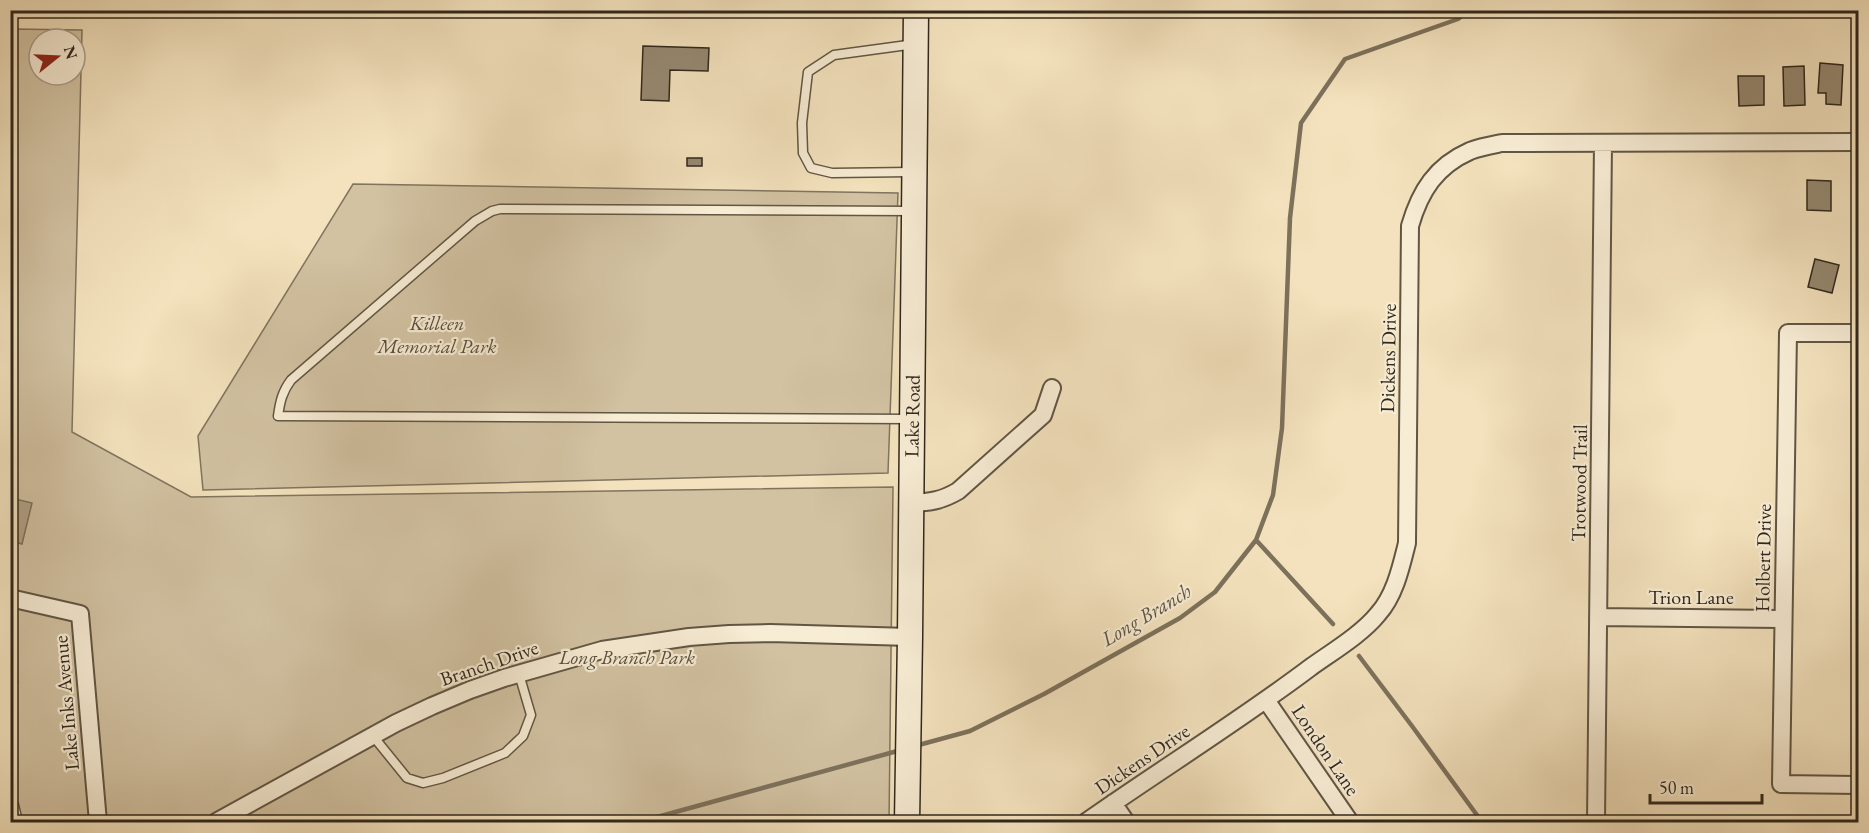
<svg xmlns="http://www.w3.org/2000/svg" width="1869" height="833" font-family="'EB Garamond',serif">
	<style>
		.green { fill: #d2c2a2; stroke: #81745f; stroke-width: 1.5; fill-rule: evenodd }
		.water { fill: #b1a286; stroke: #7d715c; stroke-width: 1.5 }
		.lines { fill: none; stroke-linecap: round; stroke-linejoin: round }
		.stream { stroke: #7d715c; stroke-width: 4.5 }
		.building { fill: #958870; stroke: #30271c; stroke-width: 1.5 }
		.lane-casing { stroke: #615644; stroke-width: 11 }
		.street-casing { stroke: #615644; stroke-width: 20 }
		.secondary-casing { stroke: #30271c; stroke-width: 27 }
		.path { stroke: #30271c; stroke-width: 3; stroke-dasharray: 4.5 3; stroke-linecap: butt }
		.lane { stroke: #f7ecd4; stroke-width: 8 }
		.street { stroke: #f7ecd4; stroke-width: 16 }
		.secondary { stroke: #f7ecd4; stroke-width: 24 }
		.labels { text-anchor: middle; stroke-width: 4.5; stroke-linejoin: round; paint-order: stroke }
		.park-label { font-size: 20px; font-style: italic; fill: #584e3e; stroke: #f7ecd4 }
		.street-label { font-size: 20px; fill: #30271c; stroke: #f7ecd4 }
		.water-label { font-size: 21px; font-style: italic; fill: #5d5241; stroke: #f7ecd4 }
	</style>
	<rect width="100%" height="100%" fill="#f3e2bd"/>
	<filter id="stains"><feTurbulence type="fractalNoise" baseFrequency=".00333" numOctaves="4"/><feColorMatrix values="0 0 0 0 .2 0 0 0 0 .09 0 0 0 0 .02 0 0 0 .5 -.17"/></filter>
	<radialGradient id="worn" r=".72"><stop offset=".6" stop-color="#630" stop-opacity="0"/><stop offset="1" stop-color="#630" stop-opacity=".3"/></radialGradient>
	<path class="green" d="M11,29l71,1 -10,402 119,65 702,-10 -4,335h-878zM39,39h36v36h-36z
		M353,184l545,9 -10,280 -685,17 -5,-54z"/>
	<path class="water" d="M11,498l21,5 -10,41 -11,-3z"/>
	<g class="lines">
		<path class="stream" d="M1256,540l77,84
			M1359,656l53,70 70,96
			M915,746l55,-15 74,-37 136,-76 35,-26 41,-52 17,-45 9,-67 8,-210 11,-95 44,-64 113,-40 11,-9
			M639,822l262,-72"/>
	</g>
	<path class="building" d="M643,46l66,2 -1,23 -38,-1 -1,31 -28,-1z
		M1820,63l23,2 -2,40 -15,-1v-11h-8z
		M1804,66l1,39 -21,1 -1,-39z
		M1738,76h26v29l-25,1z
		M687,158h15v8h-15z
		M1807,180l24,1v30l-24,-1z
		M1815,259l24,6 -7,28 -24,-6z
		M1854,268l4,1v27h-6z"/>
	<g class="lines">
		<g class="lane-casing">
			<path id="lane" d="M911,172l-79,1 -21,-5 -8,-15 -1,-30 6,-51 26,-17 81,-11
				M911,211l-411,-2 -8,2 -17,10 -184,159c-9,12 -11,22 -13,36l633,3
				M373,736l34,42 16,5 20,-5 62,-25 18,-17 8,-21 -12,-41
				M10,801l4,4 4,17"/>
		</g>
		<g class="street-casing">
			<path id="street" d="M1858,333h-70l-7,451 77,1
				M911,503c19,-1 30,-2 47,-12l85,-76 9,-27
				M10,598l70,16 18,208
				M1598,617l185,2
				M1266,700l84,122
				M1113,803l13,19
				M216,822l180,-99 36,-17 38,-16 34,-12 98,-28 87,-13 40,-3 41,-1 140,4
				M1086,822c74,-52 152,-100 225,-155 21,-15 51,-33 67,-53 17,-19 23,-47 29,-71l3,-317c10,-35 26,-60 60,-75 10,-4 22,-6 32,-8l356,-1
				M1596,822l7,-679"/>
		</g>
		<g class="secondary-casing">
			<path id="secondary" d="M907,822l3,-185 6,-627"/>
		</g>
		<path class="path" d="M10,679l7,3 -6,17"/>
		<use href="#lane" class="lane"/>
		<use href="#street" class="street"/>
		<use href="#secondary" class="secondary"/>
	</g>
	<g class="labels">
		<g class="park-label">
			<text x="437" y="330">Killeen<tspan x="437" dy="23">Memorial Park</tspan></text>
			<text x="627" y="664">Long Branch Park</text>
		</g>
		<g class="street-label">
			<text transform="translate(1388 358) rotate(-89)" y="7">Dickens Drive</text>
			<text transform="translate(912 416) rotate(-89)" y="7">Lake Road</text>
			<text transform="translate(1579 483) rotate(-89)" y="7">Trotwood Trail</text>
			<text transform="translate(1763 558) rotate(-89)" y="7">Holbert Drive</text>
			<text x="1691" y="604">Trion Lane</text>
			<text transform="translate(489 663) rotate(-19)" y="7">Branch Drive</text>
			<text transform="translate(66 703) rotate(-95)" y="7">Lake Inks Avenue</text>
			<text transform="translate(1326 750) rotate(56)" y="7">London Lane</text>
			<text transform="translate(1142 759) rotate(-34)" y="7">Dickens Drive</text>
		</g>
		<g class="water-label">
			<text transform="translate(1146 615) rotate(-31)" y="7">Long Branch</text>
		</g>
	</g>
	<rect width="1869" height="833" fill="none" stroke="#f3e2bd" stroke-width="36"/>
	<rect x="12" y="12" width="1845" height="809" fill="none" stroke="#30271c" stroke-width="3"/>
	<rect x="18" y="18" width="1833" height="797" fill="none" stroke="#30271c" stroke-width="1.5"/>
	<g transform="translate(57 57) rotate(72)"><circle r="28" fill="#f7ecd4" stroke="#a79d8a" stroke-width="1.5"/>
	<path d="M0-4.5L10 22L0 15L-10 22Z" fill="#8f2418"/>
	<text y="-9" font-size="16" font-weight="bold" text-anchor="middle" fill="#30271c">N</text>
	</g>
	<path d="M1650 794v9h112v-9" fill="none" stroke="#30271c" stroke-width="3"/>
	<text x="1659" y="794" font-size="18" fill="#30271c" stroke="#f7ecd4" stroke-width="4.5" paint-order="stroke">50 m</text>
	<rect width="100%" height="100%" filter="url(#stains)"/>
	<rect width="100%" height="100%" fill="url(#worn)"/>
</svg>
